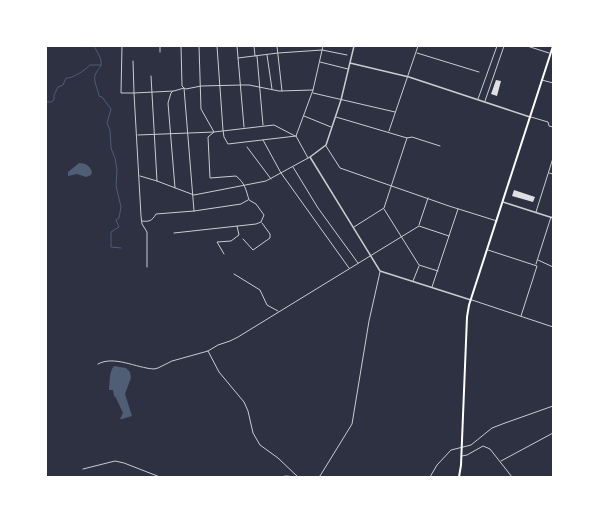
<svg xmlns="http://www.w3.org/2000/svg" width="599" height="523" font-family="'Fira Sans',sans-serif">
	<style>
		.water { fill: #4f5d75 }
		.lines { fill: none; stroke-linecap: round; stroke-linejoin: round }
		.stream { stroke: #4f5d75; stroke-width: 1 }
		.building { fill: #e0e0e3 }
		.minor { stroke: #caccd0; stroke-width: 1 }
		.tertiary { stroke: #caccd0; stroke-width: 1.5 }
		.primary { stroke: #fff; stroke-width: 2 }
	</style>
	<rect width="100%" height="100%" fill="#2d3142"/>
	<path class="water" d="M79,163c7,0 11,3 13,9l-1,3 -5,2 -9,-3 -9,2v-4z
		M114,366l12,2 4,4 1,6 -6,16 7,22 -10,3h-2l3,-6 -7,-15 -2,-2 -1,-6h-4v-2c1,-8 0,-16 5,-22z"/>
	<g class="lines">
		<path class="stream" d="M94,46c2,5 6,9 7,15 1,6 -2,7 -5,12 -4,6 2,16 3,23l3,1 9,12 -4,14 3,7 1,18 4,10 2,12 -1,16 5,21 -2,11 -3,2 3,7 -8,5v15l10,1
			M46,102h5l3,-2v-5l4,-8 5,-2 3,-7c6,1 21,-9 24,-13h11"/>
	</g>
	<path class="building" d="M496,80l5,1 -4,15 -6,-2z
		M514,190l21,7 -2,5 -21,-6z"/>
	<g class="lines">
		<path class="minor" d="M122,46l-1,47h13l7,123 1,8 5,8v35
			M160,46v6
			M181,46l1,40 2,2 10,123
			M217,46l6,84 1,7 4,7 68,-8
			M237,46l7,81
			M254,46l1,10
			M277,46l5,45
			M527,46l22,7
			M417,53l62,19
			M267,55l5,34
			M257,56l6,69
			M238,58l40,-5 44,-3 25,5
			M133,61l1,32 40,-2 10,-3 2,1 15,-3 40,-1h8l30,6 34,-1
			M320,62l28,7
			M151,76l6,105
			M542,80l11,3
			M173,91l-2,2 -3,10 7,85
			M313,93l82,19
			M478,99l19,-53
			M485,101l19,-55
			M304,116l27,11
			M336,117l71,21 5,-1 28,9
			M531,117l17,5 1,4 4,1
			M389,131l29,-85
			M138,135l76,-3 60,-7 21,11
			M263,140l18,33 68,95
			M326,146l14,22 109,38 48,15
			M247,147l24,32
			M308,158l-12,-22 17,-46 10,-44
			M293,167l25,41 40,55
			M549,173l4,1
			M140,176l17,5 37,14 72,-14 44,-24
			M384,209l35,56 19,6
			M536,212l17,-54
			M142,221c7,1 10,0 14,-7l38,-3 47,-7 7,-4
			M419,225l9,-27
			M354,227l30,-19 23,-70
			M174,233l82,-9 5,-2 3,-7 -8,-11 -7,-4c-3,-10 -4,-17 -13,-24l-26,2 -2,-41 6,-5 -13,-23 -2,-63
			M243,239l10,11 17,-12v-4l-8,-11
			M488,250l49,16 -16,50
			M224,254l-7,-12 14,-1 8,-6 -2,-9
			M538,260l15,7
			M536,264l15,-47
			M234,274l26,16 7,15 11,6
			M413,281l6,-15
			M432,287l26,-78
			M472,300l81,27
			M208,351l11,21 25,30 4,9 5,22 7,12 18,13 20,19
			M98,364c16,-9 38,4 56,5l4,-1 14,-7 36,-10 10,-6 12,-4 8,-4 181,-111 30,10
			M462,456l5,-1 16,-9 7,3 22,28
			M501,461l52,-28
			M83,469l32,-8 9,2 36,14
			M280,477l6,-1 10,1
			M318,477l2,-1 32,-52 17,-103 11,-49
			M430,477l7,-12 14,-15 20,-5 21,-17 13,-5 48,-17"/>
		<path class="tertiary" d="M354,46l-13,54 -15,45 -16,12 70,114 91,29
			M350,63l59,14 121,40
			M503,202l50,16"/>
		<path class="primary" d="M459,477l2,-12 6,-148 2,-12 84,-259"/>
	</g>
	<rect width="599" height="523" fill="none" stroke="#ffffff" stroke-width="94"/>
</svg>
